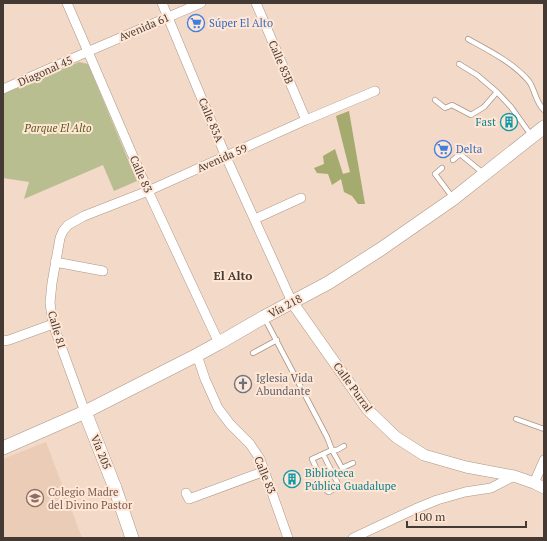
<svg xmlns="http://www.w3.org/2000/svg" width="547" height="541" font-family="'PT Serif',serif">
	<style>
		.built { fill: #ebccb6 }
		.green { fill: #b9be91 }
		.forest { fill: #a5aa6f }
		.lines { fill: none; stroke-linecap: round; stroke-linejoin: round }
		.service-casing { stroke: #ad9686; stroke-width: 6 }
		.minor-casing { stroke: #ad9686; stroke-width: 10 }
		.tertiary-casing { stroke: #ad9686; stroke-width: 12 }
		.secondary-casing { stroke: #ad9686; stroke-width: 14 }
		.service { stroke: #fff; stroke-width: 4.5 }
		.minor { stroke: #fff; stroke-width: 9 }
		.tertiary { stroke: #fff; stroke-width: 11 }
		.secondary { stroke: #fff; stroke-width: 13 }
		.labels { text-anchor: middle; stroke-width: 4; stroke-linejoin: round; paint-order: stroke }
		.shop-label { font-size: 11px; fill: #366cbe; stroke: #ffe6d5; text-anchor: start }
		.street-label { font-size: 11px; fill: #443a33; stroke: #ffe6d5 }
		.culture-label { font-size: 11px; fill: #0d838f; stroke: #ffe6d5; text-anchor: end }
		.park-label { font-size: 11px; font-style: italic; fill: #595c1a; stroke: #ffe6d5 }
		.worship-label { font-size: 11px; fill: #5b616d; stroke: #ffe6d5; text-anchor: start }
		.education-label { font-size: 11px; fill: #785e54; stroke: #ffe6d5; text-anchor: start }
		.neighbourhood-label { font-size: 12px; font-weight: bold; fill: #443a33; stroke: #ffe6d5 }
	</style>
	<rect width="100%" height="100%" fill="#f2d9c8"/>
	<path class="built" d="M46,442l36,96h-79v-79z"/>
	<path class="green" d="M79,62l9,2 49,117 -23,10 -11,-26 -79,34 5,-17 -26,-4v-84z"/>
	<path class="forest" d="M349,111l16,93h-7l-6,-8 -8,-4 -3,-13 -9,6 -4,-11 -11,-1 -3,-5 10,-4 -1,-8 12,-7 8,25 7,-2 -14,-56z"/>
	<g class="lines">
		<g class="service-casing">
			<path id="service" d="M468,39c20,11 44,23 60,41 7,8 7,22 16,30
				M459,64l18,11 20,17
				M435,100l10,8 7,-3 19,10 13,-8 13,-15 14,15 20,28
				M453,160l7,-6 23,19
				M442,168l-7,6 18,24
				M265,319l62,118 5,13 -9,4
				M253,353l24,-13
				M516,419l28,10
				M344,446l-7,4h-5l10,18 11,-5
				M323,454l16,32 -10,6 -2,-1 -15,-32z"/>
		</g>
		<g class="minor-casing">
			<path id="minor" d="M67,3l81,188 71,152
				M162,3l64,154 66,145
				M256,3l50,117
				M3,89l84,-37 114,-49
				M255,219l46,-21
				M55,262l48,9
				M3,341l6,-1 44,-16
				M197,355l8,24 13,29 12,16 20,20 10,15 28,79
				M85,412l-32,-88 -3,-21 2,-20 8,-45 3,-7 5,-6 16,-9 64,-25 158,-71 69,-29
				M534,483l10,-23
				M186,493l3,6 76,-28
				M353,538l62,-29 22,-9 28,-8 26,-4 23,-12"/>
		</g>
		<g class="tertiary-casing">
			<path id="tertiary" d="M292,302l76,108 28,27 28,18 42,12 48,9 20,7 10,5"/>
		</g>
		<g class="secondary-casing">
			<path id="secondary" d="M85,412l30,76 17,50
				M3,448l82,-36 112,-57 22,-12 45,-26 64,-34 53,-34 72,-50 91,-72"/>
		</g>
		<use href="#service" class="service"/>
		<use href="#minor" class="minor"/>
		<use href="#tertiary" class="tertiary"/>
		<use href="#secondary" class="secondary"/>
	</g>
	<defs>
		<g id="supermarket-ring" transform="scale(0.9)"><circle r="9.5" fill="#ffe6d5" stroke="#3f7fe0" stroke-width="1.5"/><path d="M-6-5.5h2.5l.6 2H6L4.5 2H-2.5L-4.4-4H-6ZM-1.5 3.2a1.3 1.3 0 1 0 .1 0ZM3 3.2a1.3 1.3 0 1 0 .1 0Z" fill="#3f7fe0"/></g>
		<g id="building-ring" transform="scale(0.9)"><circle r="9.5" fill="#ffe6d5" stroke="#0f9aa8" stroke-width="1.5"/><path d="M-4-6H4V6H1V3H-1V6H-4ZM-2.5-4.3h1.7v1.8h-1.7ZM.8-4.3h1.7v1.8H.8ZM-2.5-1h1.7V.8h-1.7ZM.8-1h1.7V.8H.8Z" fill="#0f9aa8"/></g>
		<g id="church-ring" transform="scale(0.9)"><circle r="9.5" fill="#ffe6d5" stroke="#6b7280" stroke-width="1.5"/><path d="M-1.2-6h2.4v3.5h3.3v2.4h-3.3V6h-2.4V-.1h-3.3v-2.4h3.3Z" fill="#6b7280"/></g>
		<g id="university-ring" transform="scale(0.9)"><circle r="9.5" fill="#ffe6d5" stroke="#8d6e63" stroke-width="1.5"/><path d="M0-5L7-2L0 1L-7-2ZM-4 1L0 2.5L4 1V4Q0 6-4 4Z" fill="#8d6e63"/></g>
	</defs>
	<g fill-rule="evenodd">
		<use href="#supermarket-ring" x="196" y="23"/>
		<use href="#building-ring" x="509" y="122"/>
		<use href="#supermarket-ring" x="443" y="149"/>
		<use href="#church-ring" x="243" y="384"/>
		<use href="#building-ring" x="292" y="479"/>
		<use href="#university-ring" x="35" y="498"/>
	</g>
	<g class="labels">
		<g class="shop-label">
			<text x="209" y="27">Súper El Alto</text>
			<text x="456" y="153">Delta</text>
		</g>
		<g class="street-label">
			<text transform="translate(144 27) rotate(-23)" y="4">Avenida 61</text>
			<text transform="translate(281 62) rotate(67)" y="4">Calle 83B</text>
			<text transform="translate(45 71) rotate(-24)" y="4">Diagonal 45</text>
			<text transform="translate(211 120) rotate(67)" y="4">Calle 83A</text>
			<text transform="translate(222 158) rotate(-24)" y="4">Avenida 59</text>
			<text transform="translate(141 174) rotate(66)" y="4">Calle 83</text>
			<text transform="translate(285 306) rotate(-28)" y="4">Vía 218</text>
			<text transform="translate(57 330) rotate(74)" y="4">Calle 81</text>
			<text transform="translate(353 387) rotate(54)" y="4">Calle Purral</text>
			<text transform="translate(101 452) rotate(68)" y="4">Vía 205</text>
			<text transform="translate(265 475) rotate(68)" y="4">Calle 83</text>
		</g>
		<g class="culture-label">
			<text x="496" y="126">Fast</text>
			<text x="305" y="477" text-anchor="start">Biblioteca<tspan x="305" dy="13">Pública Guadalupe</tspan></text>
		</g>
		<g class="park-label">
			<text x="58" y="132">Parque El Alto</text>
		</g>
		<g class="worship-label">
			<text x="256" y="382">Iglesia Vida<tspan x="256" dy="13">Abundante</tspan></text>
		</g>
		<g class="education-label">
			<text x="48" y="496">Colegio Madre<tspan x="48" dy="13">del Divino Pastor</tspan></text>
		</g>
		<g class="neighbourhood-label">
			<text x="233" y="280">El Alto</text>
		</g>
	</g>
	<rect width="547" height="541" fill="none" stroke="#443a33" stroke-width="8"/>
	<path d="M407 521v6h119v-6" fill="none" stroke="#443a33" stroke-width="2"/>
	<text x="413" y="521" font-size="12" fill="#443a33" stroke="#ffe6d5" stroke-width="3" paint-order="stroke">100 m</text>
</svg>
